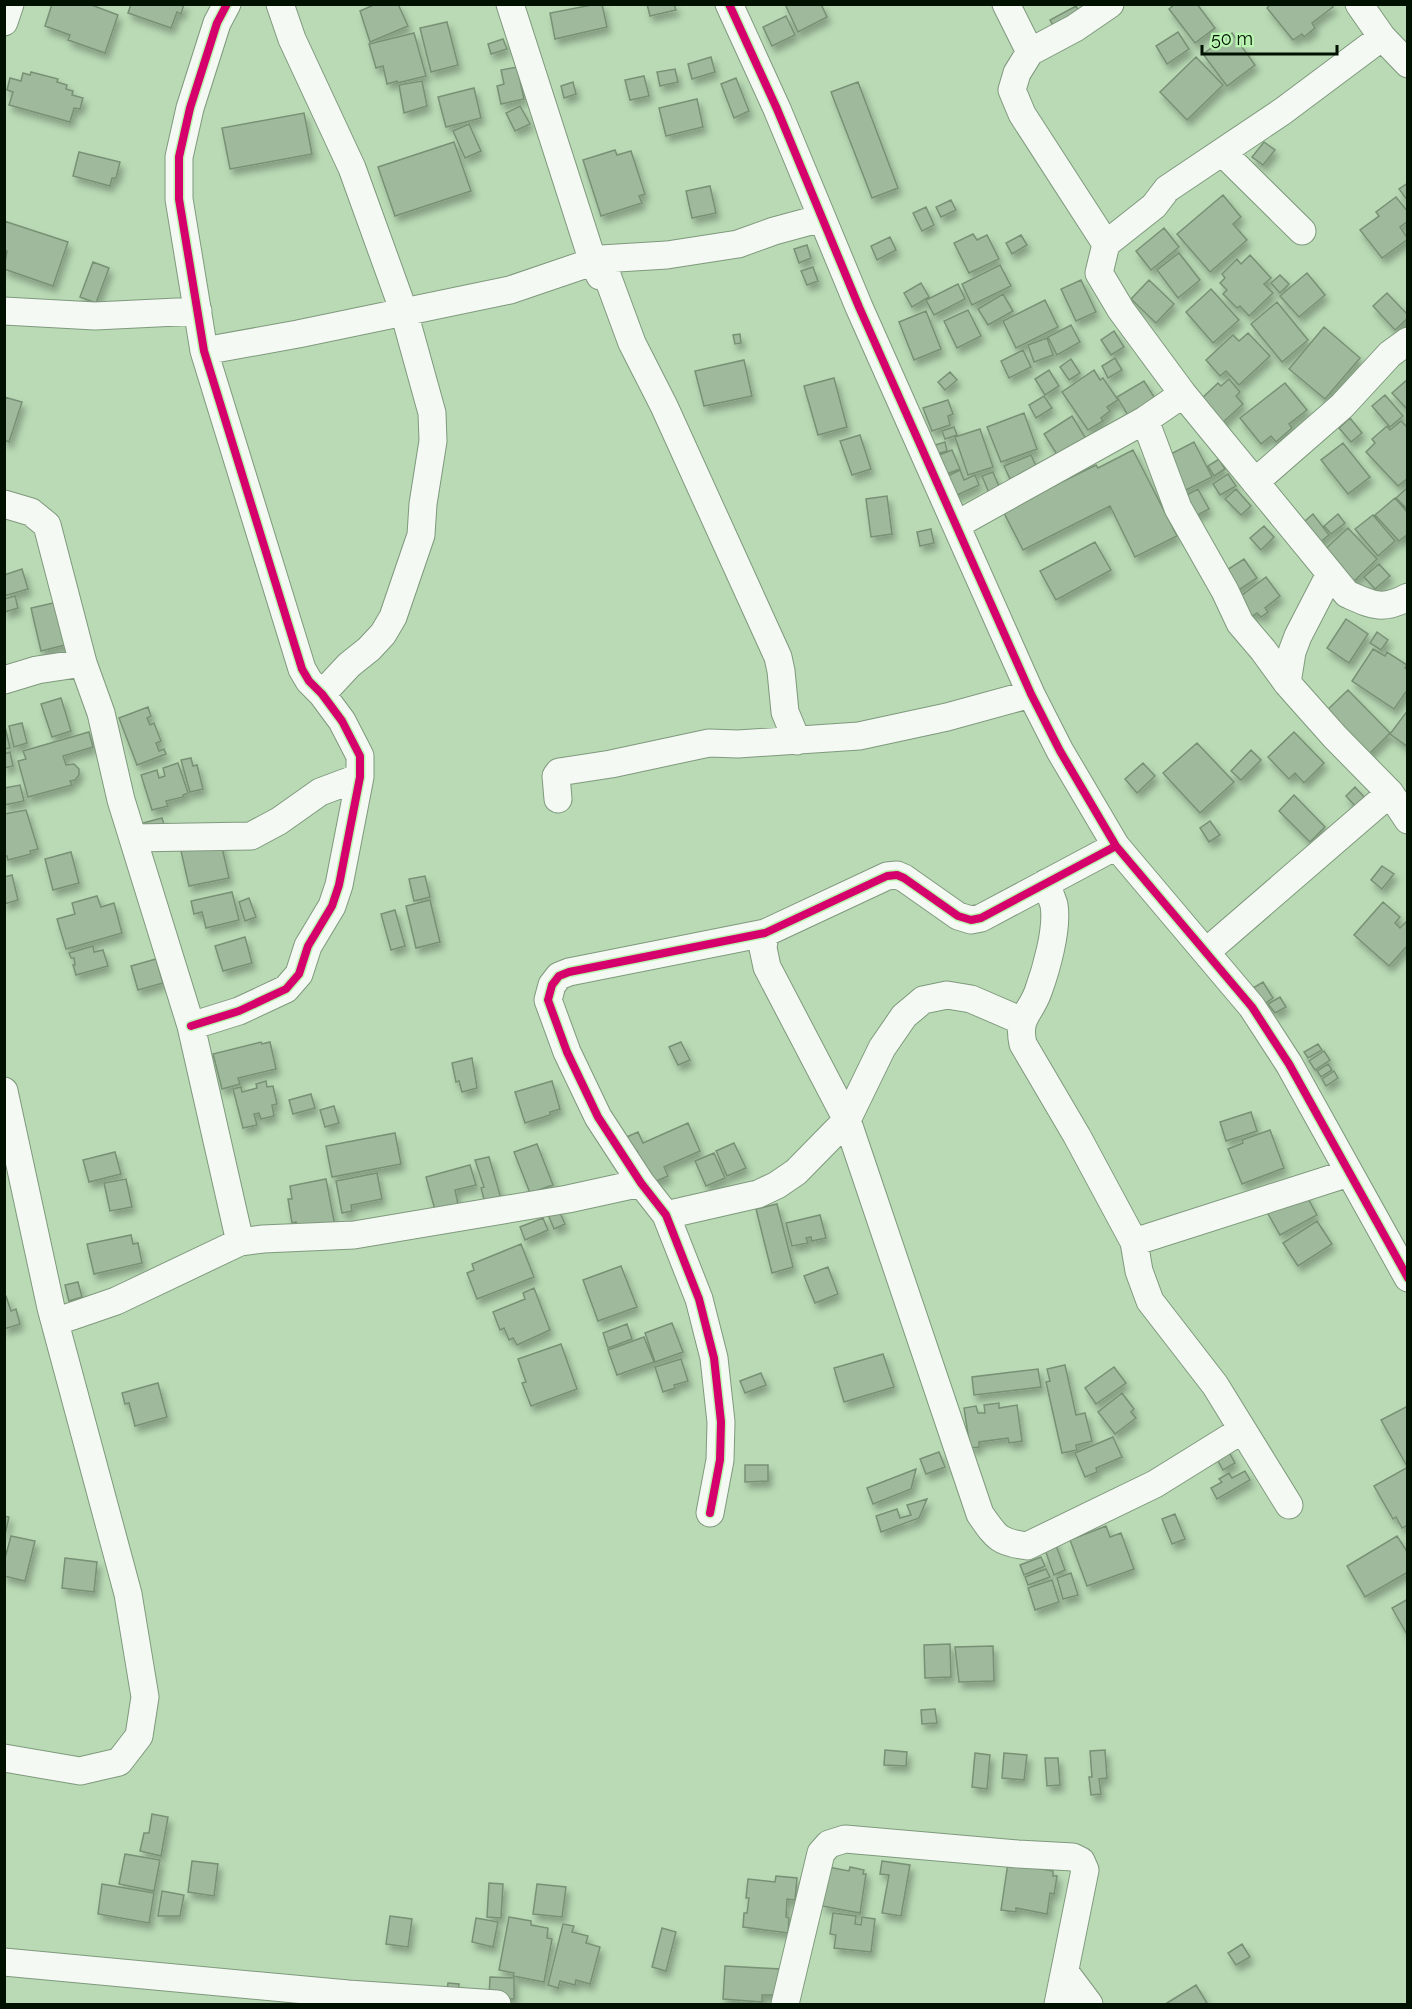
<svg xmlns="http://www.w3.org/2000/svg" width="1412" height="2009" font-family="Raleway,sans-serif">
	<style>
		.building { fill: #9fb99c; stroke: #789175; stroke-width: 1.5; filter: url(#shadow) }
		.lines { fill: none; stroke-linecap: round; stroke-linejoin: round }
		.minor-casing { stroke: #7f997c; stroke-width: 29 }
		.minor { stroke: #f4f9f4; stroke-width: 27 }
		.cycleway-casing { stroke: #baf6b2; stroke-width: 11 }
		.cycleway { stroke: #d6006c; stroke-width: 8 }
	</style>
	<defs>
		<filter id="shadow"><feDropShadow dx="3.5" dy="6" stdDeviation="3" flood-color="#0004"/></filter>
	</defs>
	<rect width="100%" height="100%" fill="#b9dab5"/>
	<path class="building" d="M52,4h37l29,11 -13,38 -37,-13 2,-5 -25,-9z
		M131,4h53l-3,10 -4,-2 -6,16 -43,-15z
		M376,4h22l10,22 -38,16 -10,-31z
		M597,4h5l5,23 -52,12 -5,-26z
		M647,4h27l2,6 -26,6z
		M785,4h36l6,13 -29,15z
		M1175,4h22l18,24 -20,15 -26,-34z
		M1271,4h61l1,3 -21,16 3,5 -11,9 -2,-3 -9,6 -26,-32z
		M1076,6l4,7 -26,14 -4,-7z
		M786,16l9,19 -23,11 -9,-19z
		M447,22l11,43 -27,7 -11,-44z
		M1178,32l11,17 -22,15 -11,-18z
		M414,33l12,43 -29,7v-2l-10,3 -4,-18 -7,2 -7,-24z
		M1232,33l23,32 -28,21 -24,-32z
		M503,39l4,10 -16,5 -3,-10z
		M711,57l4,15 -23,7 -4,-15z
		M1196,57l27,28 -36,35 -27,-28z
		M517,67l7,32 -23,5 -4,-18 7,-2 -3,-14z
		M675,69l3,13 -18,4 -3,-14z
		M31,72l27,7 -1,3 10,3 -1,4 7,2 -1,4 11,3 -3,11 -6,-1 -4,14 -61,-17 4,-13 -6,-2 3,-12 11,3 2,-8 7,2z
		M644,76l5,20 -19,4 -5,-20z
		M736,78l13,33 -15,7 -13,-34z
		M422,81l5,25 -23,7 -5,-28z
		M573,82l3,12 -12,4 -3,-12z
		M858,82l40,106 -26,10 -41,-106z
		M474,88l7,30 -35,9 -8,-30z
		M697,99l6,28 -37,9 -7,-28z
		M520,106l10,18 -15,7 -9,-18z
		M304,113l8,41 -82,15 -8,-41z
		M469,124l12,27 -16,7 -12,-27z
		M454,142l17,49 -76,25 -17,-49z
		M1264,142l11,8 -12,15 -11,-8z
		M615,150l2,5 14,-4 14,43 -6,2 3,7 -41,13 -18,-56z
		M79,152l41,10 -4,16h-4l-2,8 -37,-10z
		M1408,183v18l-9,-12z
		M710,186l6,27 -24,5 -6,-27z
		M1223,195l18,22 -8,7 14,16 -37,32 -33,-38z
		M1396,197l12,15v9l-8,6 8,12 -26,19 -22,-28 19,-14 -3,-4z
		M951,200l5,10 -15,7 -5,-10z
		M926,207l8,18 -12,6 -9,-18z
		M4,221l64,21 -15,44 -49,-17 3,-18 -3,-1z
		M1164,228l15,19 -28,23 -15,-19z
		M973,234l4,6 10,-5 12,24 -30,14 -15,-30z
		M1021,235l6,10 -15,9 -6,-11z
		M890,237l6,13 -19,10 -6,-14z
		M807,245l4,13 -12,5 -5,-14z
		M1179,253l21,27 -22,18 -21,-28z
		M1250,255l21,23 -7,6 9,9 -24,23 -9,-10 -3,2 -14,-14 4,-4 -7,-7 5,-5 -3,-4 15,-15 4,5z
		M93,262l16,6 -13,35 -16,-6z
		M1000,265l11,21 -39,19 -10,-21z
		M813,267l5,14 -11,4 -6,-14z
		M1307,273l18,22 -26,22 -19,-21z
		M1280,275l9,9 -9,9 -9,-10z
		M1081,280l15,32 -20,9 -15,-32z
		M1149,280l25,24 -18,19 -25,-24z
		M921,283l8,14 -17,10 -8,-14z
		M958,284l7,15 -31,16 -8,-15z
		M1211,289l28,31 -26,23 -27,-31z
		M1387,293l21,22v3l-13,12 -22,-24z
		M1003,294l10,17 -25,14 -10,-16z
		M1045,300l13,27 -42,21 -13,-27z
		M1277,302l31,38 -26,22 -31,-38z
		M968,310l13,26 -24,12 -13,-27z
		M926,311l15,38 -27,11 -15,-38z
		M1071,325l9,17 -23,13 -9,-18z
		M1324,327l36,31 -35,41 -36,-30z
		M1114,331l10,16 -13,8 -10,-15z
		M1248,333l22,23 -31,29 -13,-14 -6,5 -14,-16 27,-25 6,6z
		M740,334l1,9 -6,1 -2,-9z
		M1047,338l6,17 -19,7 -6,-17z
		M1023,350l8,17 -22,11 -8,-17z
		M1115,358l7,12 -14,8 -6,-12z
		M1071,359l9,14 -11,7 -9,-13z
		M744,360l8,36 -48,10 -9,-35z
		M1049,370l10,16 -14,9 -10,-16z
		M1094,370l6,10 3,-2 15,22 -11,7 3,4 -9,7 2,3 -15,9 -26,-38z
		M950,372l7,8 -12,10 -7,-8z
		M834,378l13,49 -29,8 -14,-49z
		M1229,379l11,13 -4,4 7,8 -23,21 -21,-24 19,-18 3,3z
		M1408,379v31l-16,-17z
		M1144,381l12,19 -27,17 -12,-20z
		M1285,383l22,27 -18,14 3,4 -16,14 -5,-6 -10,8 -21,-26z
		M1385,395l18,21 -13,11 -18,-21z
		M1044,396l8,12 -16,10 -7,-13z
		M4,397l18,5 -13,40 -5,-2z
		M948,400l5,14 -5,2 2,9 -18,6 -9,-23z
		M1024,413l13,36 -36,13 -14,-35z
		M1072,416l16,26 -28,17 -16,-25z
		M1350,418l12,15 -11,9 -12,-14z
		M1401,421l7,7v50l-10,8 -32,-34 9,-9 -3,-4 15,-13 3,4z
		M954,427l3,8 -12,4 -3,-8z
		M980,429l13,38 -25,8 -13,-38z
		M860,435l11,34 -19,6 -12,-34z
		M945,442l2,9 -10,3 -2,-9z
		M1194,442l18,35 -30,15 -17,-35z
		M1343,443l27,34 -22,17 -27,-34z
		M952,450l8,19 -19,7 -7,-19z
		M1133,450l44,86 -42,21 -25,-51 -87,44 -20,-39 93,-46 2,3z
		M1031,455l6,13 -27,11 -6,-13z
		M1219,459l6,10 -11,7 -6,-10z
		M960,470l4,10 11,-5 4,10 -24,11 -9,-19z
		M993,472l7,17 -11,4 -7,-17z
		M1228,474l8,12 -16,9 -7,-11z
		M1408,487v23l-12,-12z
		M1198,489l11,20 -17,9 -11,-20z
		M1236,489l15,17 -10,9 -16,-16z
		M887,496l5,38 -21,3 -5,-38z
		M1395,498l13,15v21l-9,7 -24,-26z
		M1313,514l16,21 -15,12 -16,-20z
		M1338,514l7,9 -14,11 -7,-8z
		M1373,515l22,26 -17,15 -23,-27z
		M1264,526l10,11 -13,13 -11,-12z
		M1348,528l29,31 -26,25 -30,-31z
		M931,529l3,14 -14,3 -3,-14z
		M1095,542l16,28 -55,30 -16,-29z
		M1244,559l13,19 -26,17 -12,-20z
		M1379,564l11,12 -15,13 -11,-12z
		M22,569l6,20 -24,7v-21z
		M1266,577l14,19 -15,12 3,4 -7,5 -4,-4 -6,4 -14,-18z
		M15,596l3,12 -13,4 -1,-13z
		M58,602l11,42 -28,7 -10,-43z
		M1346,619l22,15 -19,29 -22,-15z
		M1377,632l11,8 -7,10 -11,-7z
		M1373,649l12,7 2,-4 20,13 -2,3 3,2v19l-14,20 -42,-28z
		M1348,690l42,43 -25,25 -43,-43z
		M61,698l10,33 -19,6 -11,-33z
		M148,707l3,9 -4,2 3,7 4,-2 7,18 -5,2 3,8 5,-2 2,5 -29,11 -18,-47z
		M1408,710v37l-18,-13z
		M22,723l5,20 -13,4 -5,-21z
		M5,727l5,21 -6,1v-21z
		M89,732l4,15 -30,9 3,9 8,-1 5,5v6l-4,5 -5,1 2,4 -44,12 -10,-36 8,-2 -3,-8z
		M1294,732l30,31 -20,20 -9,-10 -6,6 -21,-22z
		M1197,743l37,39 -34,31 -37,-40z
		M1251,750l10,10 -20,20 -10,-9z
		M10,752l3,14 -9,2v-14z
		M191,758l2,8 4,-1 6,24 -13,3 -9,-32z
		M178,763l10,30 -5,2v2l-17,4 2,5 -16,4 -11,-35 16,-5 2,8 6,-2 -2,-8z
		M1143,763l12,13 -18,17 -12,-14z
		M20,785l4,16 -20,4v-17z
		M1355,787l11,12 -10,8 -10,-11z
		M1294,795l31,32 -15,15 -31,-31z
		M26,810l12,39 -8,2 1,3 -23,6 -1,-4 -3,1v-43z
		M162,818l4,13 -19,5 -4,-13z
		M1210,821l10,14 -11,7 -9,-14z
		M221,843l8,35 -40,8 -8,-35z
		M71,852l8,31 -26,7 -8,-31z
		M1382,866l12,8 -12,15 -11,-9z
		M12,875l6,25 -14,4v-27z
		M425,876l5,21 -16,4 -5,-22z
		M232,892l7,28 -33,8 -4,-16 -8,2 -3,-13z
		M97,896l4,11 13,-4 8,30 -56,16 -9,-30 18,-5 -3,-11z
		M249,898l7,19 -11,4 -6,-19z
		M430,900l10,42 -24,6 -10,-42z
		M1383,902l17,15 -5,6 5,5 8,-8v25l-19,21 -35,-31z
		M395,910l10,36 -14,4 -10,-36z
		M245,937l7,26 -29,8 -8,-25z
		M93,946l1,6 9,-2 5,16 -32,9 -3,-10h2l-1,-7h-3l-2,-5z
		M156,959l7,24 -25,7 -7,-24z
		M1263,982l10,16 -9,6 -11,-16z
		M1280,997l6,10 -11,6 -7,-9z
		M261,1042l1,2 8,-2 6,27 -38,9 2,6 -18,5 -9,-35z
		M681,1042l9,18 -12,5 -9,-18z
		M1318,1044l4,6 -14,8 -4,-6z
		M1324,1051l6,9 -15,10 -6,-9z
		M472,1058l5,30 -15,4 -3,-11 -3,1 -4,-19z
		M1328,1064l4,6 -11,7 -4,-6z
		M1334,1071l4,7 -12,8 -4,-7z
		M266,1081l1,6 6,-1 4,18 -5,1 2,11 -13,3 -2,-6 -5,1 3,11 -14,3 -10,-39 8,-2 1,5 15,-4 -1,-4z
		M552,1081l8,28 -10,3v3l-25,8 -10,-31z
		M311,1094l4,14 -22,6 -4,-14z
		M334,1106l5,17 -14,4 -5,-17z
		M1251,1112l6,19 -31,10 -6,-19z
		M688,1123l12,28 -36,16 4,9 -23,10 -2,-20 -6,-15 -8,3 -7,-15 16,-7 5,11z
		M1270,1130l14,38 -42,16 -14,-35 15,-6 -1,-3z
		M395,1133l6,31 -69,13 -6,-31z
		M734,1143l12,25 -19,8 -11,-25z
		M537,1144l16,41 -23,8 -16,-41z
		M115,1152l6,22 -32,8 -6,-22z
		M714,1153l11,25 -19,8 -11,-25z
		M489,1157l13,45 -16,5 -5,-19 3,-1 -9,-27z
		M470,1165l6,20 -21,5 3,14 -23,6 -9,-33z
		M377,1173l5,26 -31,6 1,6 -10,2 -6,-32z
		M126,1179l6,28 -22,4 -6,-28z
		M326,1179l9,47 -37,6 -2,-10 -4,1 -4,-24h4l-2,-13z
		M1304,1191l13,24 -37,20 -13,-23z
		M777,1204l16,63 -21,6 -16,-64z
		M558,1208l7,16 -11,5 -7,-17z
		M820,1215l6,23 -14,3 -1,-4 -5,1 2,5 -16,3 -6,-23z
		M543,1218l5,12 -23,10 -5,-13z
		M1317,1221l15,23 -34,22 -15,-23z
		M131,1235l2,9 5,-1 4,20 -48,11 -7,-30z
		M521,1244l13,33 -57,22 -10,-26 7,-3 -2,-6z
		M621,1266l16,41 -39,14 -15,-41z
		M828,1267l10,27 -23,9 -11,-27z
		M78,1282l4,15 -13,4 -4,-16z
		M534,1288l16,42 -33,15 -4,-7 -4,2 -5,-12 -4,2 -7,-18 32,-13 -2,-6z
		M4,1296h2l5,15 5,-2 4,15 -16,5z
		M672,1323l11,29 -28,10 -10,-29z
		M627,1324l5,15 -24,9 -5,-15z
		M644,1337l10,25 -37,13 -9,-25z
		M561,1344l16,45 -46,17 -9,-23 4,-1 -8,-23z
		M883,1354l11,33 -50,15 -10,-34z
		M681,1359l7,22 -14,4 1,3 -12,4 -8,-25z
		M1065,1365l11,50 9,-2 7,28 -16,4 1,5 -15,3 -16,-71 4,-1 -3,-12z
		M1114,1367l12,16 -30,21 -11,-16z
		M1038,1369l3,18 -67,8 -2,-18z
		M761,1373l5,12 -21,8 -5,-12z
		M158,1383l9,34 -32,9 -6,-23 -4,1 -3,-11z
		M1122,1393l12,16 -3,3 5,6 -21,16 -17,-22z
		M999,1403v5l18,-3 5,36 -13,2 -1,-5 -29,4v5l-9,1 -6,-40 12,-2 2,7h7l-1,-8z
		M1408,1406v60h-1l-26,-46z
		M1113,1437l9,20 -26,11 1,4 -12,5 -10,-24z
		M1225,1445l10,18 -12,7 -10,-18z
		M939,1452l6,15 -19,7 -6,-15z
		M745,1465h23v16l-23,1z
		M1408,1467v58l-6,3 -6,-11 -3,2 -19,-33z
		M916,1469l-5,20 -38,15 -6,-16z
		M1245,1471l5,9 -33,19 -6,-11 11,-6 -3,-3 10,-6 3,5z
		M927,1499l-8,19 -38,14 -5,-16 21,-7 3,9 11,-3 -4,-10z
		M1175,1514l10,25 -13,5 -10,-25z
		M4,1516l5,1 -4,18h-1z
		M1106,1526l4,11 11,-4 13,36 -47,17 -17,-46z
		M11,1536l24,5 -10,40 -21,-5v-14z
		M1397,1536l11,17v19l-43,25 -18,-31z
		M1053,1537l12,33 -11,5 -12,-34z
		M1041,1557l4,9 -21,9 -4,-10z
		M65,1558l32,4 -3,30 -32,-4z
		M1046,1569l4,8 -22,8 -3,-8z
		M1071,1573l7,22 -15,4 -6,-21z
		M1052,1580l7,22 -24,8 -7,-22z
		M1408,1599v37l-16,-28z
		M950,1644l1,33 -26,1 -1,-33z
		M993,1646l1,35 -35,1 -4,-35z
		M935,1709l2,14 -15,1 -1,-14z
		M885,1750l22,2 -1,14 -22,-1z
		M1105,1750l2,28 -8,1 2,15 -10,1 -2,-18h3l-2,-26z
		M975,1753l15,2 -3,34 -15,-2z
		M1004,1753l23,2 -3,25 -22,-2z
		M1045,1758h13l2,27 -13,1z
		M152,1814l16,3 -7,39 -21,-5 4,-18h5z
		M125,1854l35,6 -6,31 -35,-7z
		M192,1861l26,3 -4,32 -26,-4z
		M882,1861l28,4 -9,51 -19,-3 7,-38 -9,-1z
		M1008,1863l45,8v5h4l-3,18 -4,-1 -3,21 -31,-6v4l-15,-2z
		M828,1867l21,4 1,-4 14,3 -1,4h3l-6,39 -38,-7z
		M776,1876l21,2 -2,22 -8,-1 -1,18 3,1 -1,15 -45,-6 1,-14h3l2,-15h-3l2,-19 27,3z
		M489,1883l14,1 -2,34 -14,-1z
		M102,1884l52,9 -5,30 -51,-9z
		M537,1884l29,3 -4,30 -29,-3z
		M162,1891l22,4 -4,21h-22z
		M833,1913l23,3 -1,8 6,1 1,-8 13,2 -4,33 -37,-4 2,-13 -6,-1z
		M390,1916l22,3 -4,28 -22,-3z
		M509,1917l22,4v4l17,3 -1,10 5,1 -8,43 -31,-6 1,-3 -15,-3z
		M476,1918l22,4 -5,25 -21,-5z
		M563,1924l11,2 -2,6 16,4 -2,7 14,4 -10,37 -14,-4 -1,5 -15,-4 -2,7 -10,-3z
		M662,1928l14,4 -10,39 -14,-4z
		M1242,1944l8,13 -14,8 -8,-12z
		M725,1966l56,3 -2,26h-17v7l-39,-3z
		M490,1977l24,1v21l-25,-1z
		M448,1983l11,1 -2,16 -11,-1z
		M1196,1985l11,18 -4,1h-35l-1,-1z"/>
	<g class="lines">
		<g class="minor-casing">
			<path id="minor" d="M280,4l12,35 60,129 52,144 28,101 1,28 -10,63 -2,31 -28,82 -10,17 -14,15 -20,16 -27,29
				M510,4l83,258 7,14
				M729,4l48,105 82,198 172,387 29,57 56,95 136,161 37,57 119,214
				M1006,4l24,48
				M1359,4l23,33 26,27
				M4,22l6,-18
				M1382,37l-99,74 -116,78 -13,17 -48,38 -7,29 22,37 62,84 164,200c25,11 35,17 61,3
				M1223,153l79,78
				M1106,244l-84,-130 -10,-24 5,-17 13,-21 45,-24 35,-24
				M601,259l31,84 32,63 114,251 3,14 4,41 12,29
				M4,311l91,5 103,-5
				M204,351l94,-17 212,-44 91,-31 66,-4 71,-11 36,-13 48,-13
				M1145,420l33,88 47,83 15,32 23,27 24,33 48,54 55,56 18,27
				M1255,482l87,-76 48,-52 18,-13
				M4,504l27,8 16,13 36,138
				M956,525l189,-105 38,-26
				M4,680l33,-10 46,-7 18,50 20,87 70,226 49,216
				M1287,683l5,-31 6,-16 32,-62
				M558,799l-2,-23 3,-4 52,-8 98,-21 29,1 121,-8 88,-19 84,-23
				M133,838l118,-2 28,-15 41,-29 40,-15
				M1046,883c2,7 6,15 8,22 4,24 -8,65 -16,87 -8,22 -21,25 -15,52l54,92 57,106 5,29 11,30 65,84 74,120
				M765,933l-2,15 4,19 80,153 133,394c16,23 18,28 47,32l128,-62 87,-54
				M1206,952l184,-159
				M191,1026l48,-15 47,-22 13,-15 9,-28 24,-40 7,-21 21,-108v-21l-18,-35 -20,-27 -13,-13 -7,-12 -98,-318 -25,-152v-42l11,-49 27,-85 10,-19
				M4,1091l47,217 77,286 17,103 -6,39 -20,26 -39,9 -76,-13
				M666,1215l92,-21 19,-9 19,-13 51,-52 35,-72 22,-32 19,-16 24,-5 24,4 51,22
				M1134,1242l215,-69
				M55,1322l61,-21 124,-59 23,-3 91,-4 214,-36 73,-16
				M710,1513l10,-53 1,-38 -7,-64 -15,-59 -33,-84 -25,-32 -43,-66 -31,-65 -19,-52 4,-15 7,-9 10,-4 196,-39 122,-57 10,-1 7,3 54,38 13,4 10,-2 135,-72
				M4,1962l344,32 149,10
				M1065,1972l24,32
				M785,2004l36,-151 8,-9 16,-5 173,15 55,3 8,4 4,9 -27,134"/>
		</g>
		<use href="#minor" class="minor"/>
		<g class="cycleway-casing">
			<path id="cycleway" d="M729,4l48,105 82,198 172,387 29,57 56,95 136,161 37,57 119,214
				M191,1026l48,-15 47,-22 13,-15 9,-28 24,-40 7,-21 21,-108v-21l-18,-35 -20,-27 -13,-13 -7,-12 -98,-318 -25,-152v-42l11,-49 27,-85 10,-19
				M710,1513l10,-53 1,-38 -7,-64 -15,-59 -33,-84 -25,-32 -43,-66 -31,-65 -19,-52 4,-15 7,-9 10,-4 196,-39 122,-57 10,-1 7,3 54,38 13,4 10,-2 135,-72"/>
		</g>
		<use href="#cycleway" class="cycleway"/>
	</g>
	<rect width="1412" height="2009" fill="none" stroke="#001100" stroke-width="12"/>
	<path d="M1202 45v9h135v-9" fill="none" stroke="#001100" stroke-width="3"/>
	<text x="1211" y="45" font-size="18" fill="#001100" stroke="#baf6b2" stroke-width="4.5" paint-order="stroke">50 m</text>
</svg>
